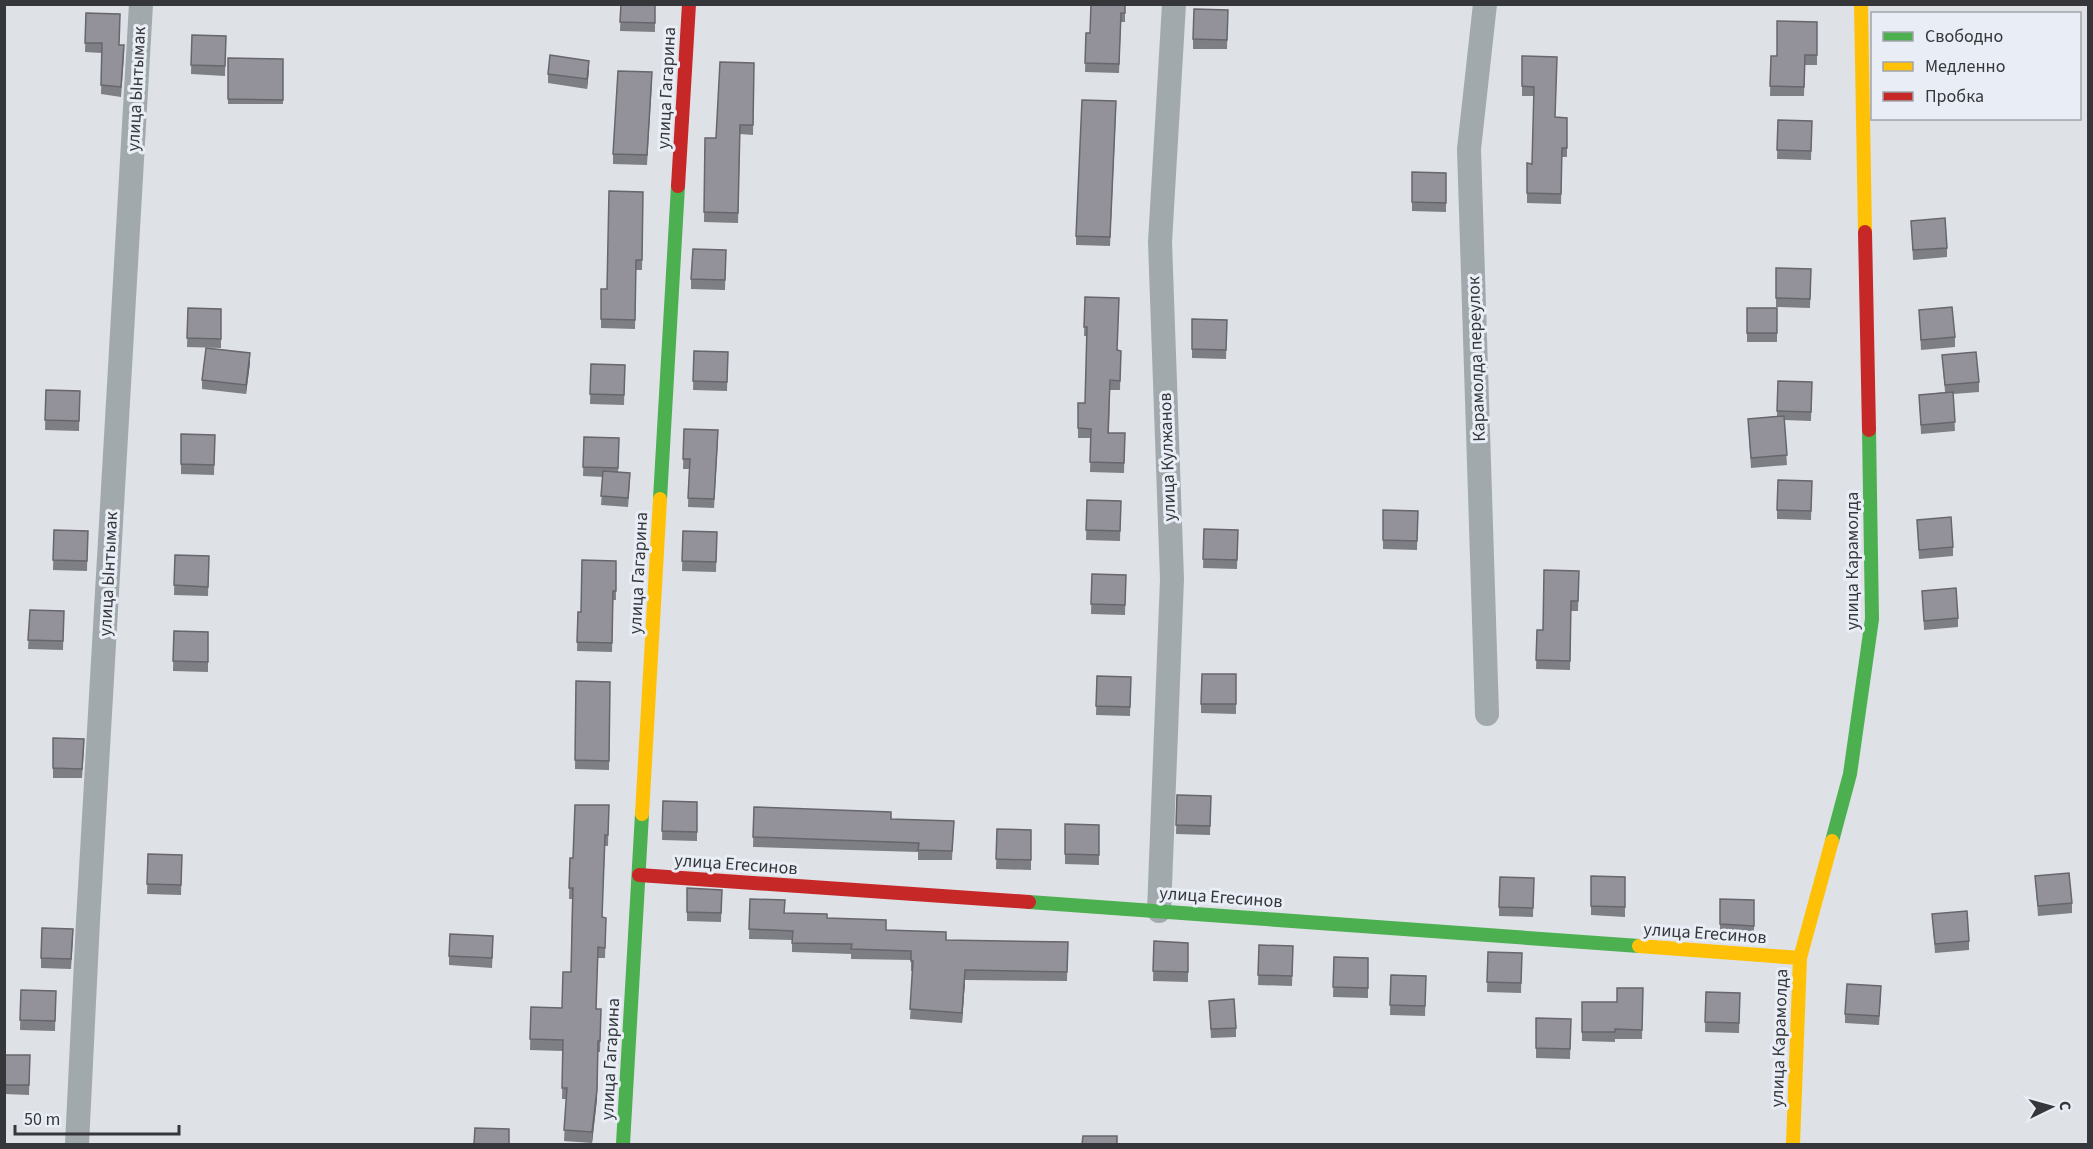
<svg xmlns="http://www.w3.org/2000/svg" width="2093" height="1149" font-family="'Source Sans 3',sans-serif">
	<style>
		.lines { fill: none; stroke-linecap: round; stroke-linejoin: round }
		.street { stroke: #a2a9ac; stroke-width: 24 }
		.fast { stroke: #4caf50; stroke-width: 14 }
		.slow { stroke: #ffc107; stroke-width: 14 }
		.jam { stroke: #c62828; stroke-width: 14 }
		.wall { fill: #7e7e85 }
		.shaded-wall { fill: #67666c }
		.building { fill: #93929b; stroke: #67666c; stroke-width: 1.5 }
		.labels { text-anchor: middle; stroke-width: 6; stroke-linejoin: round; paint-order: stroke }
		.street-label { font-size: 18px; fill: #35373a; stroke: #e8edf6 }
	</style>
	<rect width="100%" height="100%" fill="#dee1e6"/>
	<g class="lines">
		<path class="street" d="M1485,4l-16,145 18,565
			M1159,911l13,-332 -12,-337 14,-238
			M77,1144l11,-223 53,-917"/>
		<path class="fast" d="M660,499l18,-313
			M1832,841l18,-67 22,-155 -3,-189
			M1029,902l610,44
			M623,1144l19,-330"/>
		<path class="slow" d="M1861,4l4,228
			M642,814l18,-315
			M1639,946l161,12
			M1793,1144l7,-186 32,-117"/>
		<path class="jam" d="M678,186l11,-182
			M1865,232l4,198
			M639,875l390,27"/>
	</g>
	<path class="wall" d="M621,4h34v28l-35,-1z
		M1125,4v18h-4l-2,51 -34,-1 1,-39h4z
		M1228,10l-1,39h-34v-10z
		M86,13l33,32 5,10 -3,42 -20,-3 1,-41 -17,-1z
		M1817,22v43h-12l-1,31h-34l1,-40h6z
		M192,35l34,1 -1,40 -34,-2z
		M1522,56l33,61 12,1v39h-5l-1,47 -34,-1v-40l5,1 2,-68h-12z
		M228,58l55,1v45h-55z
		M754,63l-1,72 -13,-1 -2,89 -34,-1 1,-84h11z
		M589,70l-2,19 -39,-6v-9z
		M652,81l-5,84 -34,-1v-10z
		M1116,111l-6,135 -34,-1v-9z
		M1778,120l34,1 -1,39 -34,-1z
		M1446,173v39l-34,-1v-9z
		M643,192l-1,78h-6l-1,59 -34,-1v-39h6z
		M1911,221l36,27v9l-34,3z
		M726,250l-1,40 -34,-1v-10z
		M1776,268l35,1 -1,39 -34,-1z
		M1085,297l33,53 3,1 -1,39h-10l-1,43h16l-1,40 -34,-1 1,-34h-13v-35h7l2,-67h-3z
		M188,308l33,1v39l-34,-1z
		M1747,308h30v34h-30z
		M1919,310l36,27v10l-34,3z
		M1192,319l35,1 -1,39 -34,-1z
		M694,351l34,1 -1,39 -34,-1z
		M1942,355l37,27v10l-26,2 2,37 -34,3 -2,-39 26,-3z
		M250,363l-4,31 -44,-5v-9z
		M591,364l34,1 -1,40 -34,-1z
		M1812,382l-1,39 -27,-1 3,45 -36,3 -3,-49 29,-3v-5z
		M46,390l34,1 -1,40 -34,-1z
		M684,429l34,11 -4,68 -26,-1 1,-38h-6z
		M181,434l34,1 -1,40 -33,-1z
		M584,437l35,1 -1,35 12,10 -2,24 -27,-2 2,-28 -20,-1z
		M1812,481l-1,39 -34,-1v-9z
		M1087,500l34,1 -1,40 -34,-1z
		M1383,510l35,1 -1,39 -34,-1z
		M1917,520l36,27v9l-34,3z
		M1204,529l34,1 -1,39 -34,-1z
		M54,530l34,1 -1,40 -34,-1z
		M683,531l34,1 -1,40 -34,-1z
		M175,555l34,1 -1,40 -34,-1z
		M616,561v39h-3l-1,52 -35,-1 1,-39h3z
		M1579,571l-1,40h-7l-1,59 -34,-1 1,-39h6z
		M1092,574l34,1 -1,40 -34,-1z
		M1922,591l36,27v9l-34,3z
		M30,610l34,1 -1,39 -35,-1z
		M174,631l34,1v40l-35,-1z
		M1236,674v40l-35,-1v-9z
		M1097,676l34,1 -1,39 -34,-1z
		M576,681l34,1 -1,88 -34,-1z
		M53,738l31,10 -2,30h-29z
		M1177,795l34,1 -1,39 -34,-1z
		M663,801l34,1v39l-35,-1z
		M609,805l-1,41h-3l-3,71 4,1 -1,40h-7l-2,51h5l-1,43h-2l-1,47 -5,44 -28,-2 2,-42h-4l1,-48 -33,-1 1,-43 31,1 9,-36 1,-73h-3l1,-41h3z
		M754,807l137,12 63,2 -2,39h-34v-8l-165,-5z
		M1065,824l34,1v40l-34,-1z
		M997,829l34,1v40l-35,-1z
		M148,854l34,1 -1,40 -34,-1z
		M1591,876l34,1v40l-34,-2z
		M2035,876l37,27v10l-34,3z
		M1534,878l-1,39 -34,-1v-9z
		M687,888l35,2 -1,32 -34,-1z
		M750,899l35,14 42,5 59,12 60,10 122,2 -1,39 -102,-1 -3,43 -52,-4 3,-48h-2v-11l-60,-1v-5l-59,-2v-12l-43,-1z
		M1720,899l34,1v36l-34,-3z
		M1932,914l37,27v9l-34,3z
		M73,939l-2,30 -30,-1v-10z
		M1154,941l34,2v39l-35,-1z
		M1259,945l34,1 -1,40 -34,-1z
		M493,946l-1,22 -43,-3v-9z
		M1488,952l34,1 -1,40 -34,-1z
		M1334,957l34,1v40l-35,-1z
		M1391,975l35,1 -1,40 -35,-1z
		M1643,988l-1,51h-27v3l-33,-1v-39h35z
		M21,990l35,1 -1,40 -35,-1z
		M1706,992l34,1 -1,40 -34,-1z
		M1881,995l-2,30 -34,-2v-9z
		M1209,1001l27,27v9l-25,1z
		M1571,1019l-1,40 -34,-1v-10z
		M4,1055h26l-1,40 -25,-1z"/>
	<path class="shaded-wall" d="M589,61v9l-2,19v-10z
		M250,353v10l-4,31v-9z
		M965,970v10l-3,43v-10z
		M598,1041l-1,58 -5,44v-11z"/>
	<path class="building" d="M621,4h34v19l-35,-1z
		M1091,4h34v9h-4l-2,51 -34,-1 1,-30h4z
		M1194,9l34,1 -1,30 -34,-1z
		M86,13l34,1 -1,31h5l-3,42 -20,-2 1,-42h-17z
		M1777,21l40,1v33h-12l-1,32 -34,-1 1,-30h6z
		M192,35l34,1 -1,30 -34,-1z
		M550,55l39,6 -2,18 -39,-5z
		M1522,56l35,1 -2,60 12,1v30h-5l-1,46 -34,-1v-30l5,1 2,-77 -12,-1z
		M228,58l55,1v41l-55,-1z
		M720,62l34,1 -1,62h-13l-2,88 -34,-1 1,-74h11z
		M618,71l34,1 -5,83 -34,-1z
		M1082,100l34,1 -6,136 -34,-1z
		M1778,120l34,1 -1,30 -34,-1z
		M1412,172l34,1v30l-34,-1z
		M609,191l34,1 -1,68h-6l-1,60 -34,-1v-30h6z
		M1945,218l2,30 -34,2 -2,-29z
		M693,249l33,1 -1,30 -34,-1z
		M1776,268l35,1 -1,30 -34,-1z
		M1085,297l34,1 -2,52 4,1 -1,30 -10,-1 -2,53h17l-1,30 -34,-1 1,-33 -13,-1v-25h7l2,-76h-3z
		M1952,307l3,30 -34,3 -2,-30z
		M188,308l33,1v30l-34,-1z
		M1747,308h30v25h-30z
		M1192,319l35,1 -1,30 -34,-1z
		M206,348l44,5 -4,32 -44,-5z
		M694,351l34,1 -1,30 -34,-1z
		M1976,352l3,30 -34,3 -3,-30z
		M591,364l34,1 -1,30 -34,-1z
		M1778,381l34,1 -1,30 -34,-1z
		M46,390l34,1 -1,30 -34,-1z
		M1953,392l2,30 -34,3 -2,-30z
		M1784,416l3,39 -36,3 -3,-39z
		M684,429l34,1 -4,69 -26,-1 2,-39h-7z
		M181,434l34,1 -1,30 -33,-1z
		M584,437l35,1 -1,30 -35,-1z
		M603,471l27,2 -2,25 -27,-2z
		M1778,480l34,1 -1,30 -34,-1z
		M1087,500l34,1 -1,30 -34,-1z
		M1383,510l35,1 -1,30 -34,-1z
		M1951,517l2,30 -34,3 -2,-30z
		M1204,529l34,1 -1,30 -34,-1z
		M54,530l34,1 -1,30 -34,-1z
		M683,531l34,1 -1,30 -34,-1z
		M175,555l34,1 -1,31 -34,-2z
		M582,560l34,1v30h-3l-1,52 -35,-1 1,-30h3z
		M1544,570l35,1 -1,30h-7l-1,60 -34,-1 1,-30h6z
		M1092,574l34,1 -1,30 -34,-1z
		M1956,588l2,30 -34,3 -2,-30z
		M30,610l34,1 -1,30 -35,-1z
		M174,631l34,1v30l-35,-1z
		M1202,674h34v30h-35z
		M1097,676l34,1 -1,30 -34,-1z
		M576,681l34,1 -1,79 -34,-1z
		M53,738l31,1 -2,30 -29,-1z
		M1177,795l34,1 -1,30 -34,-1z
		M663,801l34,1v30l-35,-1z
		M575,805h34l-1,30h-3l-3,82 4,1 -1,30 -7,-1 -2,62h5l-1,32h-2l-1,48 -5,43 -28,-2 3,-42h-5l1,-48 -33,-1 1,-32 31,1 1,-36h8l2,-84h-4l1,-30h3z
		M754,807l137,5v7l63,2 -2,30 -34,-1 1,-7 -166,-6z
		M1065,824l34,1v30l-34,-1z
		M997,829l34,1v30l-35,-1z
		M148,854l34,1 -1,30 -34,-1z
		M2069,873l3,30 -34,3 -3,-30z
		M1591,876l34,1v30l-34,-1z
		M1500,877l34,1 -1,30 -34,-1z
		M687,888l35,2 -1,23 -34,-1z
		M750,899l35,1 -1,13 43,1v4l59,2v10l60,2v8l122,2 -1,30 -102,-2 -3,43 -52,-4 3,-48h-2v-10l-60,-2 1,-5 -60,-1 1,-12 -44,-2z
		M1720,899l34,1v26l-34,-2z
		M1967,911l2,30 -34,3 -3,-30z
		M42,928l31,1 -2,30 -30,-1z
		M450,934l43,2 -1,22 -43,-2z
		M1154,941l34,2v29l-35,-1z
		M1259,945l34,1 -1,30 -34,-1z
		M1488,952l34,1 -1,30 -34,-1z
		M1334,957l34,1v30l-35,-1z
		M1391,975l35,1 -1,30 -35,-1z
		M1847,984l34,2 -2,30 -34,-2z
		M1617,988h26l-1,42 -27,-1v3h-33v-30h35z
		M21,990l35,1 -1,30 -35,-1z
		M1706,992l34,1 -1,30 -34,-1z
		M1234,999l2,29 -25,1 -2,-28z
		M1536,1018l35,1 -1,30 -34,-1z
		M4,1055h26l-1,30h-25z
		M475,1128l34,1v15h-35z
		M1083,1136h34v8h-35z"/>
	<g class="labels">
		<g class="street-label">
			<text transform="translate(666 88) rotate(-87)" y="6">улица Гагарина</text>
			<text transform="translate(136 89) rotate(-87)" y="6">улица Ынтымак</text>
			<text transform="translate(1476 359) rotate(-92)" y="6">Карамолда переулок</text>
			<text transform="translate(1167 457) rotate(-92)" y="6">улица Кулжанов</text>
			<text transform="translate(1852 561) rotate(-90)" y="6">улица Карамолда</text>
			<text transform="translate(638 573) rotate(-87)" y="6">улица Гагарина</text>
			<text transform="translate(108 574) rotate(-87)" y="6">улица Ынтымак</text>
			<text transform="translate(736 864) rotate(4)" y="6">улица Егесинов</text>
			<text transform="translate(1221 897) rotate(4)" y="6">улица Егесинов</text>
			<text transform="translate(1705 933) rotate(4)" y="6">улица Егесинов</text>
			<text transform="translate(1779 1038) rotate(-88)" y="6">улица Карамолда</text>
			<text transform="translate(610 1059) rotate(-87)" y="6">улица Гагарина</text>
		</g>
	</g>
	<rect width="2093" height="1149" fill="none" stroke="#35373a" stroke-width="12"/>
	<rect x="1871" y="12" width="210" height="108" fill="#e8edf6" stroke="#a0a4ab" stroke-width="1.5"/>
	<rect x="1883" y="32" width="30" height="9" fill="#4caf50" stroke="#a0a4ab" stroke-width="1.5"/>
	<text x="1925" y="42" font-size="18" fill="#35373a">Свободно</text>
	<rect x="1883" y="62" width="30" height="9" fill="#ffc107" stroke="#a0a4ab" stroke-width="1.5"/>
	<text x="1925" y="72" font-size="18" fill="#35373a">Медленно</text>
	<rect x="1883" y="92" width="30" height="9" fill="#c62828" stroke="#a0a4ab" stroke-width="1.5"/>
	<text x="1925" y="102" font-size="18" fill="#35373a">Пробка</text>
	<g transform="translate(2051 1107) rotate(85)" stroke="#e8edf6" stroke-width="4.5" paint-order="stroke">
	<path d="M0-4.5L10 22L0 15L-10 22Z" fill="#35373a"/>
	<text y="-9" font-size="16" font-weight="bold" text-anchor="middle" fill="#35373a">С</text>
	</g>
	<path d="M15 1125v9h164v-9" fill="none" stroke="#35373a" stroke-width="3"/>
	<text x="24" y="1125" font-size="18" fill="#35373a" stroke="#e8edf6" stroke-width="4.5" paint-order="stroke">50 m</text>
</svg>
